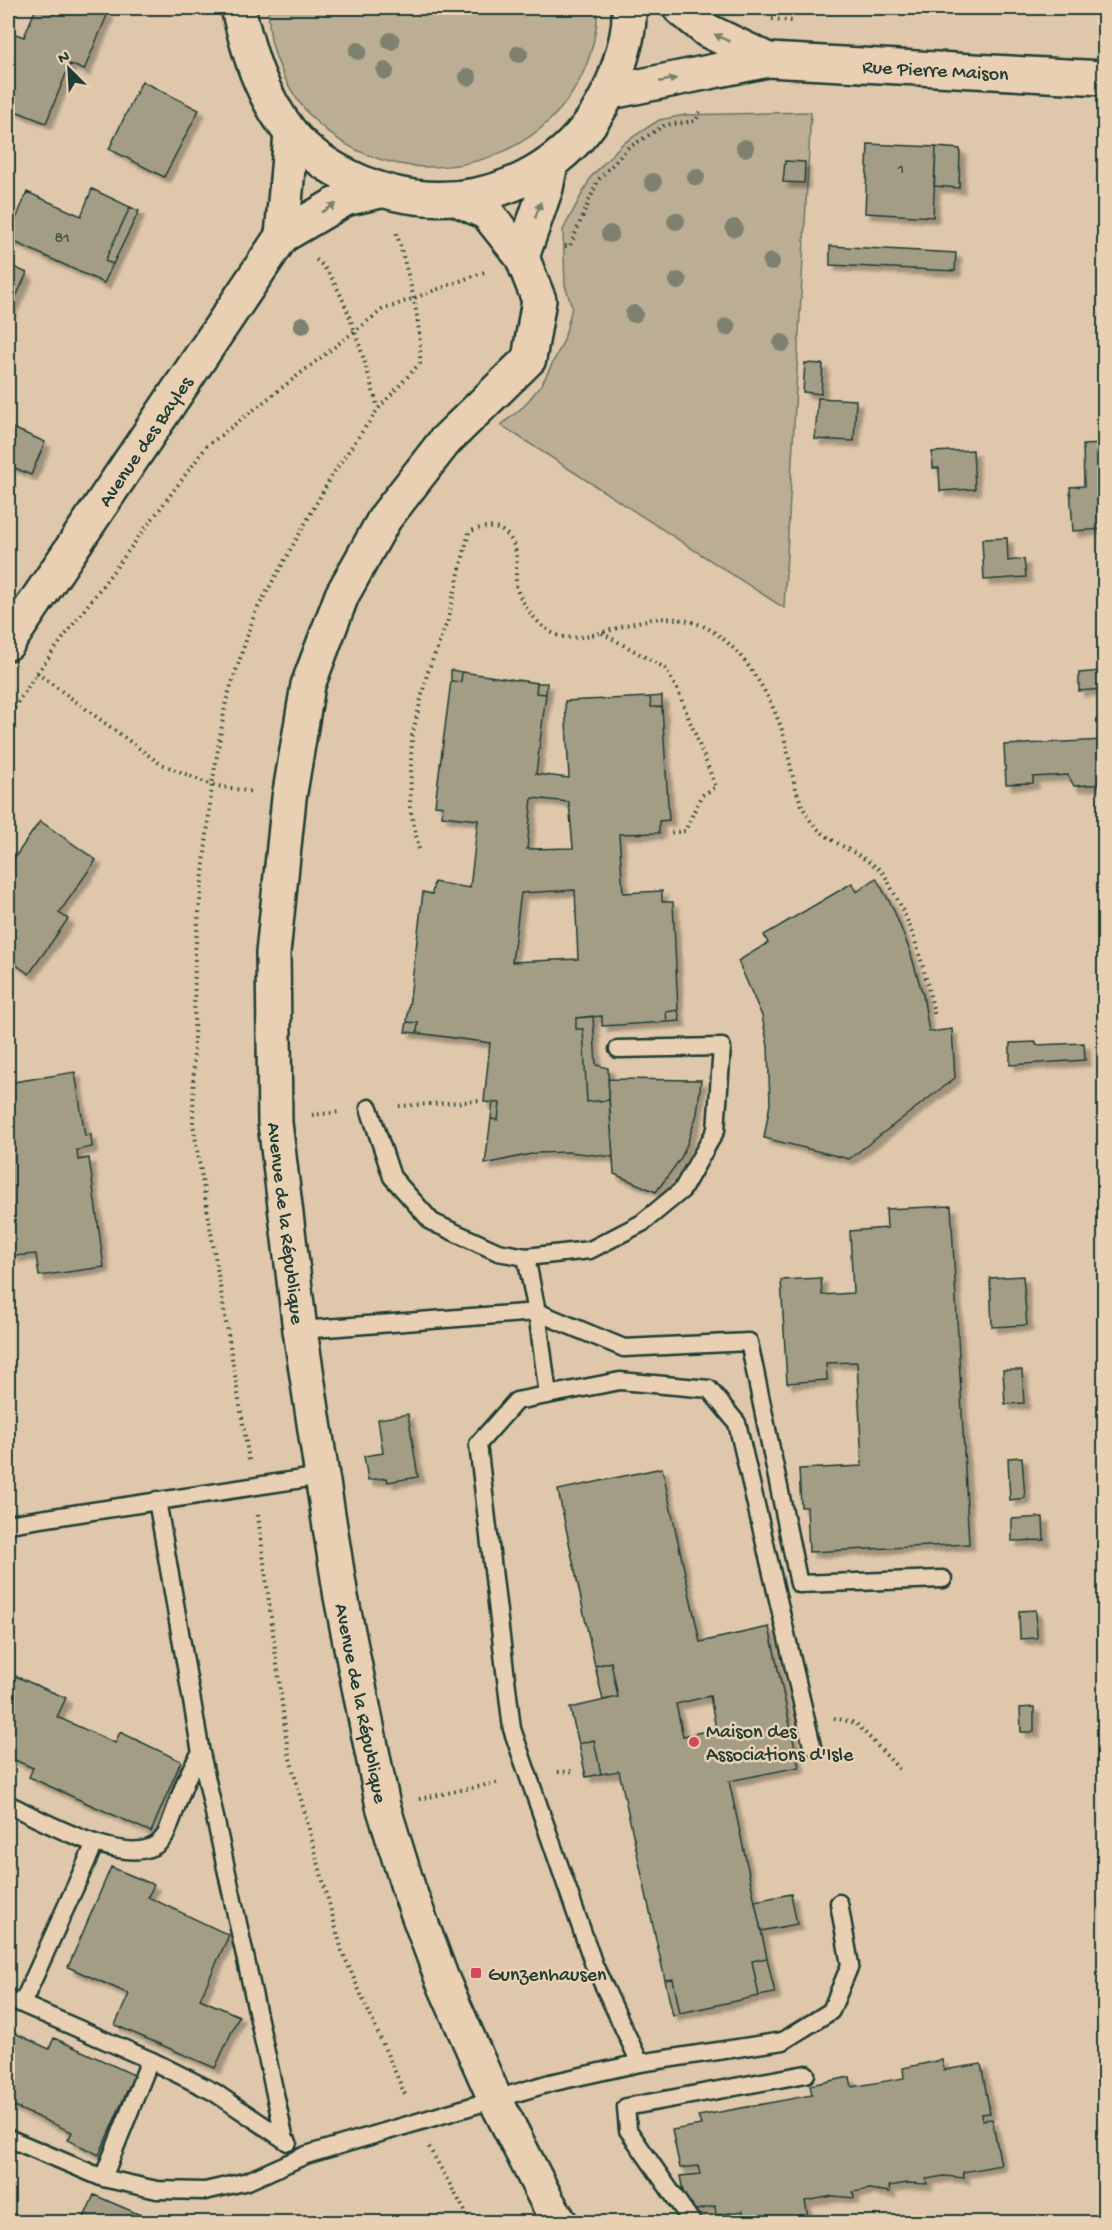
<svg xmlns="http://www.w3.org/2000/svg" width="1112" height="2230" font-family="'Gochi Hand',sans-serif">
	<style>
		.green { fill: #bbae94; stroke: #6d7664; stroke-width: 1.5 }
		.building { fill: #a39d86; stroke: #1f3d34; stroke-width: 1.5; fill-rule: evenodd; filter: url(#shadow) }
		.lines { fill: none; stroke-linecap: round; stroke-linejoin: round }
		.service-casing { stroke: #1f3d34; stroke-width: 21 }
		.tertiary-casing { stroke: #1f3d34; stroke-width: 38 }
		.secondary-casing { stroke: #1f3d34; stroke-width: 38 }
		.path { stroke: #1f3d34; stroke-width: 4; stroke-dasharray: 1.5 4.5; stroke-linecap: butt }
		.service { stroke: #ead0b2; stroke-width: 16 }
		.tertiary { stroke: #ead0b2; stroke-width: 33 }
		.secondary { stroke: #ead0b2; stroke-width: 33 }
		.tree { fill: #7e816f }
		.oneway { fill: #7a7f6d }
		.poi-dot { fill: #d1495b; stroke: #ead0b2; stroke-width: 2 }
		.labels { text-anchor: middle; stroke-width: 5; stroke-linejoin: round; paint-order: stroke }
		.number-label { font-size: 16px; fill: #405548 }
		.street-label { font-size: 20px; fill: #1f3d34; stroke: #ead0b2 }
		.poi-label { font-size: 20px; fill: #1f3d34; stroke: #ead0b2; text-anchor: start }
	</style>
	<defs>
		<filter id="shadow"><feDropShadow dx="5.5" dy="5.5" stdDeviation="1.5" flood-color="#0004"/></filter>
	</defs>
	<rect width="100%" height="100%" fill="#dec7aa"/>
	<filter id="ink" filterUnits="userSpaceOnUse"><feTurbulence type="fractalNoise" baseFrequency=".0167" numOctaves="2"/><feDisplacementMap in="SourceGraphic" scale="12" xChannelSelector="R" yChannelSelector="G"/><feConvolveMatrix kernelMatrix="1 2 1 2 8 2 1 2 1" color-interpolation-filters="sRGB"/></filter>
	<g filter="url(#ink)">
		<path class="green" d="M268,8h330c-9,191 -277,218 -326,36 -3,-12 -3,-25 -4,-36z
			M811,112l-27,496 -283,-183 23,-19 18,-22 22,-44 8,-33 -7,-22 -2,-55 28,-53 31,-33 37,-24 26,-5z"/>
		<path class="building" d="M36,8h58l14,5 -24,57 -14,-6 -24,59 -38,-15v-70l2,-6 14,5z
			M142,81l57,29 -35,67 -55,-28z
			M868,144l68,3 -3,70 -68,-4z
			M936,147l24,2 -1,39 -25,-2z
			M785,161l20,1 -1,21 -21,-1z
			M92,189l38,18 -25,54 8,3 -9,19 -96,-44 19,-47 54,24z
			M130,207l9,4 -26,53 -8,-3z
			M830,246l126,7 -1,18 -125,-6z
			M8,264l19,9 -19,41z
			M805,363l18,1 -2,30 -18,-2z
			M818,398l38,2 -2,41 -39,-2z
			M8,426l37,16 -14,33 -23,-10z
			M1104,444v85l-31,2 -3,-44 14,-1 -1,-41z
			M973,450l2,39 -35,2 -1,-23h-6l-1,-16z
			M1007,538l1,23 16,-2 2,18 -42,3 -2,-41z
			M451,670l11,2 -1,10 -10,-1z
			M1101,671l1,18 -23,2v-18z
			M462,672l75,11 -1,10 10,1 -10,80 33,4 -4,-77 85,-4 1,10h11l7,113 -10,1v12l-40,1 4,59 39,-2v11h11l5,108 -12,2 1,10 -65,4v-10l-26,2v11h7l4,73 22,-2 4,57 -44,-5 -33,1 -51,11 6,-45 7,1 2,-17 -16,-1 6,-59 -73,-10 1,-10 -11,-1 16,-130 9,2 2,-12 36,6 8,-68 -36,-4 1,-10 -8,-1 16,-124 10,1zM532,798l37,4 4,46 -46,1zM575,890l3,69 -66,3 9,-69z
			M537,683h10l-1,11 -10,-1z
			M662,696v11h-11l-1,-10z
			M1104,740v44l-30,2 -6,-11 -35,2v6l-27,1 -2,-39z
			M40,821l56,39 -37,53 9,6 -39,55 -21,-15v-72l3,-5 -3,-3v-12z
			M876,878l17,30 17,43 13,44 6,37 23,-3 3,49 -106,81 -85,-21 6,-34 -2,-58 -6,-30 -24,-55 30,-18 -4,-8 88,-52 5,9z
			M678,1010l2,11 -13,1 -1,-10z
			M593,1016l3,49 12,3 1,32 -22,2 -4,-73h-7v-11z
			M407,1022l11,1 -1,10 -12,-1z
			M1036,1042v3l48,-2 1,17 -75,5v-22z
			M75,1072l10,64 6,-2 1,13 -15,3 1,10 11,-2 15,109 -65,9 -3,-22 -23,2 -5,-41v-132z
			M608,1079l93,1 -4,34 -10,30 -6,14 -25,34 -42,-18z
			M493,1103h7l-2,17 -7,-1z
			M951,1206l18,338 -160,8 -2,-45h-6l-2,-38 63,-3 -5,-104 -31,1 1,17 -40,3 -6,-103 40,-2 1,17 31,-2 -3,-62 37,-3 -1,-19z
			M1023,1276l4,49 -35,2 -2,-49z
			M1003,1370h19l2,33 -19,1z
			M408,1414l10,63 -30,5 -1,-4 -19,2 -4,-24 19,-3 -5,-34z
			M1022,1457l3,41 -15,2 -2,-42z
			M662,1468l38,174 69,-15 30,140 -70,14 38,177 -15,3 7,35 -79,17 -7,-34 -8,1 -46,-209 -18,3 -7,-34 -15,4 -9,-36 48,-11 -7,-35 -16,4 -37,-176zM710,1696l6,33 -33,7 -7,-32z
			M1043,1517l1,23 -32,1v-22z
			M1036,1610l1,28 -17,1 -1,-28z
			M611,1662l7,35 -15,3 -8,-34z
			M8,1673l58,25 -9,19 58,26 5,-11 61,29 -30,71 -122,-55 4,-9 -25,-11z
			M1034,1707v25h-13l-1,-24z
			M594,1740l7,34 -15,3 -7,-33z
			M111,1867l43,18 -6,12 81,38 -29,64 39,17 -24,52 -100,-43 14,-31 -61,-27z
			M791,1894l6,30 -36,7 -6,-30z
			M767,1958l8,35 -16,3 -7,-35z
			M673,1979l7,34 -7,3 -8,-36z
			M8,2030l41,19 5,-11 80,37 -35,80 -31,-15 4,-8 -64,-28z
			M942,2060l2,10 37,-6 9,49 -9,1 1,6 10,-1 9,46 -38,7 1,6 -20,-2 -18,3 1,5 -20,-1 -18,3 1,6 -21,-3 -16,3 1,6 -21,-2 -28,5 4,21h-64l-2,-11 -27,4 -1,-9 -28,6 -7,-36 20,-2 -2,-8 -18,2 -8,-38 29,-5 -3,-9 114,-21 -2,-10 40,-8 2,10 52,-9 -1,-10z
			M94,2195l63,27h-75z
			M743,2211l2,11h-19l-2,-8z"/>
		<g class="lines">
			<g class="service-casing">
				<path id="service" d="M369,1108l23,69 40,45 66,30 28,5 64,-7 52,-27 40,-33 34,-60 6,-83 -104,2
					M537,1312l87,36 125,-6 50,242 144,-5
					M537,1312l11,83
					M300,1330l237,-18 -11,-55
					M157,1500l44,253 84,387
					M8,1524l314,-48
					M8,1804c32,15 130,72 156,33 4,-5 6,-14 9,-21 8,-22 14,-44 28,-63
					M8,1998l142,62 64,32 74,50
					M23,2002l72,-159
					M150,2060l-47,118 54,12 48,1 43,-10 58,-26 244,-72 90,-20 143,-22 48,-30 19,-46 -11,-62
					M640,2063l-46,-98 -82,-236 -34,-285 38,-43 104,-20 89,8 28,34 75,323
					M8,2138l95,40
					M692,2222l-64,-92 -2,-23 180,-33"/>
			</g>
			<g class="tertiary-casing">
				<g id="tertiary">
					<path d="M680,8l28,23 60,29"/>
					<path id="s1" d="M611,92l157,-32 336,18"/>
				</g>
			</g>
			<g class="secondary-casing">
				<g id="secondary">
					<path d="M238,8c11,46 22,85 52,124 16,21 42,37 66,48 106,49 229,-2 263,-115 6,-20 11,-36 10,-57"/>
					<path id="s2" d="M457,199l30,14 35,44 17,43 -10,59 -84,82 -60,77 -43,77 -34,90 -19,113 -16,155 2,170 25,207 22,146 19,121 42,209 26,84 33,89 53,120 52,102 13,21"/>
					<path d="M282,236l9,-102"/>
					<path d="M522,257l24,-69 5,-25"/>
					<path id="s3" d="M8,643l274,-407 63,-37 36,-8"/>
				</g>
			</g>
			<path class="path" d="M772,19l20,2
				M565,246h5l28,-66 30,-32 37,-23 31,-4 4,-10
				M316,260c28,18 52,115 62,148
				M602,633l63,35 13,23 38,96 -15,9 -16,35 -17,2
				M37,673l122,90 53,22 41,7
				M8,718l29,-45 170,-227 175,-136 105,-39
				M419,849l-9,-42 2,-71 15,-62 20,-51 22,-91c20,-10 42,-5 47,21 2,11 -2,25 1,36 6,18 21,36 37,45 25,12 67,-10 93,-14 13,-3 31,-2 45,2 40,11 70,59 85,95 15,34 12,71 33,103 14,21 51,33 70,50 6,5 10,16 14,23 22,40 31,80 41,124
				M399,1106l80,-5
				M312,1115l29,-3
				M249,1460l-56,-336 2,-173 17,-166 14,-84 29,-88 79,-141 44,-63 42,-46c2,-45 -12,-88 -24,-132
				M258,1515l30,236 54,200 64,146
				M834,1718l22,5 44,47
				M558,1772l16,-1
				M419,1799l81,-17
				M429,2147l42,75"/>
			<use href="#service" class="service"/>
			<use href="#tertiary" class="tertiary"/>
			<use href="#secondary" class="secondary"/>
		</g>
		<g class="tree">
			<circle cx="391" cy="41" r="9"/>
			<circle cx="358" cy="51" r="9"/>
			<circle cx="519" cy="54" r="9"/>
			<circle cx="385" cy="71" r="9"/>
			<circle cx="468" cy="77" r="9"/>
			<circle cx="745" cy="148" r="9"/>
			<circle cx="696" cy="177" r="9"/>
			<circle cx="653" cy="182" r="9"/>
			<circle cx="676" cy="221" r="9"/>
			<circle cx="734" cy="228" r="9"/>
			<circle cx="610" cy="234" r="9"/>
			<circle cx="771" cy="262" r="9"/>
			<circle cx="678" cy="281" r="9"/>
			<circle cx="634" cy="314" r="9"/>
			<circle cx="302" cy="325" r="9"/>
			<circle cx="727" cy="327" r="9"/>
			<circle cx="782" cy="343" r="9"/>
		</g>
		<defs><path id="oneway-solid" d="M-6-.8H1V-3.2L6.5 0L1 3.2V.8H-6Z" transform="scale(1.5)"/></defs>
		<g class="oneway">
			<use href="#oneway-solid" transform="translate(722 38) rotate(-154)"/>
			<use href="#oneway-solid" transform="translate(668 80) rotate(-11)"/>
			<use href="#oneway-solid" transform="translate(329 208) rotate(-30)"/>
			<use href="#oneway-solid" transform="translate(538 210) rotate(-71)"/>
		</g>
	</g>
	<g class="poi-dot">
		<circle cx="694" cy="1742" r="6"/>
		<rect x="470" y="1967" width="12" height="12" rx="3"/>
	</g>
	<g class="labels">
		<g class="number-label">
			<text x="901" y="173">1</text>
			<text x="62" y="242">81</text>
		</g>
		<g class="street-label">
			<text dy="7" stroke="none"><textPath href="#s1" startOffset="328">Rue Pierre Maison</textPath></text>
			<text dy="7" stroke="none"><textPath href="#s3" startOffset="244">Avenue des Bayles</textPath></text>
			<text dy="7" stroke="none"><textPath href="#s2" startOffset="1136">Avenue de la République</textPath></text>
			<text dy="7" stroke="none"><textPath href="#s2" startOffset="1622">Avenue de la République</textPath></text>
		</g>
		<g class="poi-label">
			<text x="706" y="1737">Maison des<tspan x="706" dy="23">Associations d'Isle</tspan></text>
			<text x="488" y="1980">Gunzenhausen</text>
		</g>
	</g>
	<rect width="1112" height="2230" fill="none" stroke="#ead0b2" stroke-width="30"/>
	<rect x="15" y="15" width="1082" height="2200" fill="none" stroke="#1f3d34" stroke-width="2" filter="url(#ink)"/>
	<g transform="translate(69 69) rotate(336)" stroke="#ead0b2" stroke-width="4.5" paint-order="stroke">
	<path d="M0-4.5L10 22L0 15L-10 22Z" fill="#1f3d34"/>
	<text y="-9" font-size="16" font-weight="bold" text-anchor="middle" fill="#1f3d34">N</text>
	</g>
</svg>
